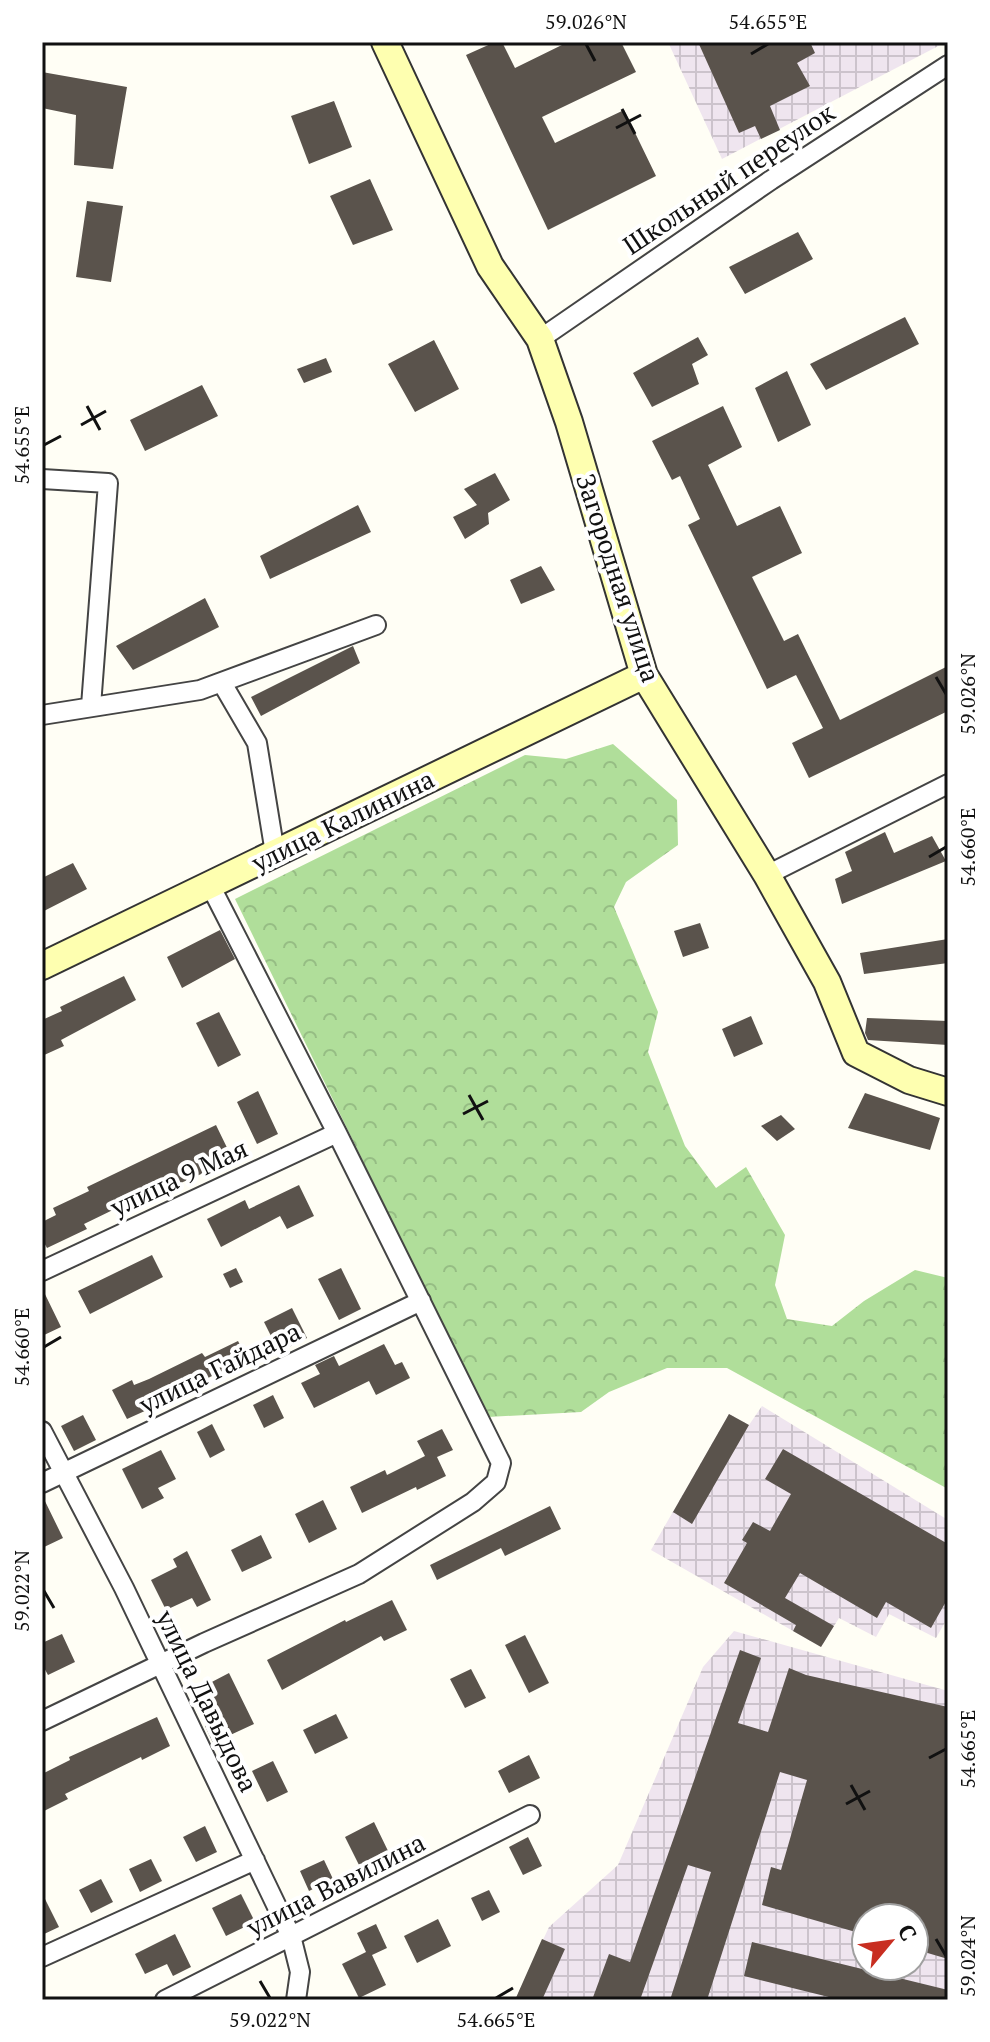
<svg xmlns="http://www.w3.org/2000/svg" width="990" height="2042" font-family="'PT Serif',serif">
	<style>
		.industrial { fill: url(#industrial-grid); fill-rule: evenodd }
		.forest { fill: url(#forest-crowns) }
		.building { fill: #5a534c }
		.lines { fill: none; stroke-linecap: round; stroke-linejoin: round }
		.street-casing { stroke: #444; stroke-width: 22 }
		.secondary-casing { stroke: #333; stroke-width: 30 }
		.street { stroke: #fff; stroke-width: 18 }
		.secondary { stroke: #feffb0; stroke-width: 26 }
		.ticks { fill: none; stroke: #111; stroke-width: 3 }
		.labels { text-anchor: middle; stroke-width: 8; stroke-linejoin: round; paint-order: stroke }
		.street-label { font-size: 26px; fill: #111; stroke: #fff }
		.neatline { fill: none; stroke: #111; stroke-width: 3 }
		.ticks-label { font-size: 20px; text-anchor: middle; fill: #111 }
	</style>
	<defs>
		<pattern id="industrial-grid" width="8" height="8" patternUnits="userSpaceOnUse" patternTransform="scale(2)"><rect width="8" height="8" fill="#efe5ef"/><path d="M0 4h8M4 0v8" fill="none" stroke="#ccc3cc"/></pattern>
		<pattern id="forest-crowns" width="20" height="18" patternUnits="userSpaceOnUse" patternTransform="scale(2)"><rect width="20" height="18" fill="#b0de9a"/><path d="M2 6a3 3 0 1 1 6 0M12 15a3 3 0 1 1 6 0" fill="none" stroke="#96bd84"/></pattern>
	</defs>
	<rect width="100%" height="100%" fill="#fffef5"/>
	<path class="industrial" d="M668,42h278l-224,117z
		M762,1406l186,114v97l-12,21 -47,-24 -13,23 -37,-19 -18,29 -170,-97 78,-136 20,11z
		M734,1631l214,60v309h-433l34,-73 69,-62 85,-198zM866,1918h48v48h-48z"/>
	<path class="forest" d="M613,744l64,56 1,45 -52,37 -12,25 44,105 -10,40 37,94 31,42 30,-21 39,68 -10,50 12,34 45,7 32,-25 51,-31 33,8v211l-221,-121h-60l-58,24 -28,20 -93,5 -253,-518 290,-144 41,4z"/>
	<path class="building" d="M495,42h7l13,26 53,-26h53l15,30 -94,45 13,26 69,-33 32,66 -108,54 -82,-175z
		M698,42h112l5,11 -18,10 13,23 -40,20 10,24 -19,9 -6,-13 -16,7z
		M42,72l85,15 -14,82 -39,-4 2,-50 -34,-7z
		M334,101l18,46 -43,17 -18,-48z
		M370,179l23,51 -40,15 -23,-49z
		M87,201l36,5 -12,76 -35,-5z
		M798,232l15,27 -68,35 -16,-27z
		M905,317l14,27 -93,46 -16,-26z
		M698,337l10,18 -16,9 7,20 -47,23 -19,-34z
		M434,340l25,49 -44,23 -27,-48z
		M326,358l6,14 -28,11 -7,-14z
		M787,371l24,54 -33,17 -23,-54z
		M202,385l16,31 -73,35 -15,-31z
		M723,406l19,41 -34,18 29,61 43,-20 22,47 -50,24 32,64 14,-7 42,86 108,-54v45l-139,67 -17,-35 31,-15 -27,-53 -29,14 -79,-164 12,-6 -20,-43 -8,4 -20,-39z
		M495,473l15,27 -22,13 1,11 -24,15 -12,-22 24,-12 -13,-16z
		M358,505l13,27 -101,47 -10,-23z
		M541,566l14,24 -34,14 -11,-24z
		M205,598l14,29 -86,43 -17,-24z
		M353,646l7,17 -99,53 -10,-19z
		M885,832l9,21 38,-17 14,25 -104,43 -7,-25 17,-8 -7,-19z
		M73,863l14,26 -45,23v-34z
		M700,923l9,25 -26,9 -9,-26z
		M220,930l15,29 -53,29 -15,-31z
		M948,939v24l-84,11 -4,-21z
		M124,976l12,24 -75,40 3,6 -22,10v-36l20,-9 -2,-4z
		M219,1012l22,43 -23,12 -22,-44z
		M751,1016l12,28 -29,13 -12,-28z
		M867,1018l81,3v24l-80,-5 -3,-7z
		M258,1091l20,43 -21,10 -20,-42z
		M865,1093l75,25 -10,32 -82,-22z
		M781,1115l14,14 -18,12 -16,-15z
		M216,1125l17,35 -75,33 -2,-4 -72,35 3,5 -40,19 -5,-9v-17l14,-7 -3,-7 36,-17 -2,-4z
		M299,1185l15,31 -27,13 -7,-13 -59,31 -14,-28 38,-19 4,9z
		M152,1255l11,22 -73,37 -12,-23z
		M236,1268l7,14 -13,6 -7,-14z
		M341,1268l20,41 -22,11 -21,-41z
		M42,1288l19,39 -19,9z
		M292,1308l15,30 -28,14 -15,-30z
		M238,1341l11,22 -23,12 -2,-5 -52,26 -3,-6 -26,12 4,8 -20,9 -15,-29 20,-10 2,5 15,-6 53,-26 3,4z
		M384,1344l11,21 7,-3 8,16 -34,17 -7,-14 -55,27 -13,-25 19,-9 -5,-9 19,-9 5,10z
		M273,1395l11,23 -20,10 -11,-23z
		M729,1414l20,11 -57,99 -19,-12z
		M83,1415l13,25 -22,11 -13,-25z
		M212,1424l13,26 -15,8 -13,-26z
		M442,1429l11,21 -16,7 9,19 -29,14 -1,-3 -54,26 -12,-26 35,-17 2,5 38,-19 -8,-15z
		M783,1449l165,95v54l-17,30 -45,-26 -9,16 -77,-45 -15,25 49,28 -13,21 -28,-16 3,-6 -72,-42 23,-40 -5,-3 11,-18 17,9 21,-37 -26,-15z
		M161,1450l15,29 -18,9 6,10 -22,11 -20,-40z
		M42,1495l21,43 -21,10z
		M323,1500l14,29 -28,14 -14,-29z
		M550,1506l11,23 -56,27 -4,-8 -64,32 -7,-15z
		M261,1535l11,23 -30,14 -11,-22z
		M187,1551l24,49 -14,7 -5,-9 -26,12 -15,-30 26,-13 -4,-8z
		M392,1600l15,30 -23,11 -3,-5 -99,54 -15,-30 78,-40 1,2z
		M62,1634l13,28 -27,13 -6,-11v-21z
		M525,1635l24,48 -20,10 -24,-48z
		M740,1650l21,8 -23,65 30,9 21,-64 17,7 142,32v252l-34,-10v-31h-48v17l-104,-30 9,-38 10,3 26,-90 -27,-8 -73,228h-37l41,-128 -23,-7 -48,135h-48l17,-46 21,8z
		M471,1669l15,29 -21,10 -15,-29z
		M229,1673l25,51 -41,19 -8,-17 17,-9 -16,-32z
		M336,1714l12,24 -33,16 -12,-24z
		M157,1717l13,29 -28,14 -1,-3 -76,37 3,5 -26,13v-38l28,-14 -1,-3z
		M529,1755l11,23 -31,15 -11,-22z
		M273,1761l15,31 -21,10 -15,-31z
		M374,1822l16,33 -29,14 -16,-32z
		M205,1826l12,26 -21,10 -13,-25z
		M528,1837l14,29 -19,9 -14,-28z
		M151,1859l11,22 -22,11 -11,-23z
		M324,1860l9,19 -24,12 -9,-20z
		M101,1879l12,23 -22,11 -12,-23z
		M489,1890l11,22 -18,9 -11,-23z
		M42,1893l17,34 -17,8z
		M241,1894l14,28 -29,14 -14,-28z
		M438,1919l13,27 -34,17 -13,-27z
		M376,1924l11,24 -15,7 14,30 -27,13 -17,-34 24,-12 -9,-19z
		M175,1934l16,33 -18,9 -6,-12 -22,10 -10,-20z
		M542,1939l23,10 -23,51h-27z
		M752,1942l196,48v10h-107l-97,-24z"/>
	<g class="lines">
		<g class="street-casing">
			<path id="street" d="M540,339l231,-159 177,-115
				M42,479l66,4 -17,223
				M222,683l35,60 18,110
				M42,715l158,-25 176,-65
				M767,875l181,-91
				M42,1271l295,-138
				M42,1431l82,157 167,348 9,36 -4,28
				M42,1483l379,-182
				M42,1721l162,-78 155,-69 114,-72 23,-20 5,-19 -164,-330 -127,-248
				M42,1957l213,-97
				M165,2000l365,-185"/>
		</g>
		<g class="secondary-casing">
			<path id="secondary" d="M385,42l105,224 50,73 29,83 75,253 123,200 60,107 29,71 53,27 39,12
				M42,966l602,-291"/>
		</g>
		<use href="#street" class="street"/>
		<use href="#secondary" class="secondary"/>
	</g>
	<path class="ticks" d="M586,44l9,17M751,54l17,-10M622,109l13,25M616,128l25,-13M87,406l13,24M81,425l25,-14M44,445l17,-9M936,677l10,17M929,857l17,-10M469,1095l14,25M463,1114l25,-13M44,1347l17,-10M44,1591l10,17M929,1758l17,-9M851,1785l14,25M846,1804l24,-13M936,1939l10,17M260,1981l10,17M496,1998l17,-10"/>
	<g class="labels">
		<g class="street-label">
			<text transform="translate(729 179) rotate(-34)" y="9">Школьный переулок</text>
			<text transform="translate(618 578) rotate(72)" y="9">Загородная улица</text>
			<text transform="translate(343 821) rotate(-26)" y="9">улица Калинина</text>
			<text transform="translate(179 1178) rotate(-25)" y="9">улица 9 Мая</text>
			<text transform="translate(220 1368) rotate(-26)" y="9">улица Гайдара</text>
			<text transform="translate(207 1701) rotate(64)" y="9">улица Давыдова</text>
			<text transform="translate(336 1885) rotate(-27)" y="9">улица Вавилина</text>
		</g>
	</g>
	<rect width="990" height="2042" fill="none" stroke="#ffffff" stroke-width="88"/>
	<g transform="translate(890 1942) rotate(61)"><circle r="38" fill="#ffffff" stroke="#a0a0a0" stroke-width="2"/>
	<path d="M0-6L14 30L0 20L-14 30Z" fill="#c82e21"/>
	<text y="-12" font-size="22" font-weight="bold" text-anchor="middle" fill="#111111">С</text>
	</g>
	<rect x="44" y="44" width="902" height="1954" class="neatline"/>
	<g class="ticks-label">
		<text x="586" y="29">59.026°N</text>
		<text x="768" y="29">54.655°E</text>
		<text transform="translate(22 445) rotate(-90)" y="7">54.655°E</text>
		<text transform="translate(968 694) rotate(-90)" y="7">59.026°N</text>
		<text transform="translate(968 847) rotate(-90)" y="7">54.660°E</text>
		<text transform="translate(22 1347) rotate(-90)" y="7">54.660°E</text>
		<text transform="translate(22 1591) rotate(-90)" y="7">59.022°N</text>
		<text transform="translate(968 1749) rotate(-90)" y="7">54.665°E</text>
		<text transform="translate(968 1956) rotate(-90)" y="7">59.024°N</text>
		<text x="270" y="2027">59.022°N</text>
		<text x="496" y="2027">54.665°E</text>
	</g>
</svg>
